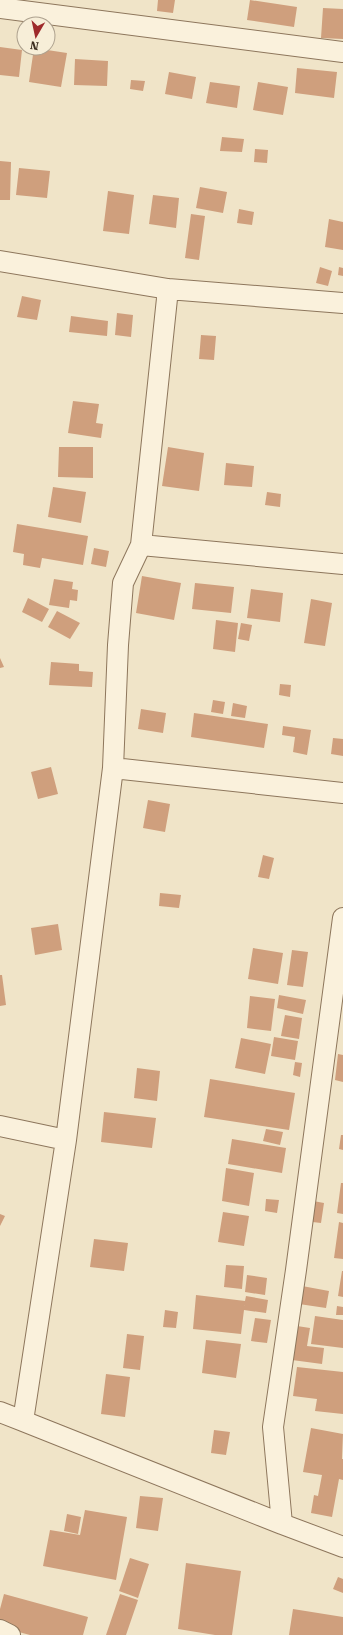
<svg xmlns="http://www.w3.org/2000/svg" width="343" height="1635" font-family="'Roboto Serif',serif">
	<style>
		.building { fill: #cf9f7d }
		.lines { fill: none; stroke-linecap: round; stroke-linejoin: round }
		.street-casing { stroke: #8d765c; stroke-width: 22 }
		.street { stroke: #faf1dc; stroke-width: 20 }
	</style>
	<rect width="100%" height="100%" fill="#f0e4c8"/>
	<path class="building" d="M158,0h17l-2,13 -16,-2z
		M250,0l47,7 -3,20 -47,-7z
		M323,8l20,1v30l-22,-1z
		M0,47l22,3 -3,27 -19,-2z
		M34,48l33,5 -6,34 -32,-5z
		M75,59l33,2 -1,25 -33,-1z
		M297,68l40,4 -3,26 -39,-5z
		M169,72l27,5 -4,22 -27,-5z
		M131,80l14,1 -2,10 -13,-2z
		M210,82l30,4 -3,22 -31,-5z
		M258,82l30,5 -5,28 -30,-5z
		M222,137l22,2 -2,13 -22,-1z
		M255,149l13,1 -1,13 -13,-1z
		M0,161l11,1 -1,38h-10z
		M19,168l31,3 -3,27 -31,-3z
		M200,187l27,5 -4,21 -27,-5z
		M108,191l26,4 -5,39 -26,-3z
		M153,195l26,3 -3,30 -27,-4z
		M239,209l15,3 -2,13 -15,-2z
		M191,214l14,2 -6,44 -14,-2z
		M329,219l14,3v28l-18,-3z
		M320,267l12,4 -4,15 -12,-3z
		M339,267l4,1v8l-5,-1z
		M22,296l19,4 -4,20 -20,-3z
		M117,313l16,2 -2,22 -16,-2z
		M71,316l37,5 -1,15 -38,-4z
		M201,335l15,1 -2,24 -15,-1z
		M73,401l26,3 -3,19 7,1 -2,14 -33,-5z
		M59,447h34v31l-35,-1z
		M168,447l36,6 -5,38 -37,-5z
		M226,463l28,3 -2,21 -28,-2z
		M53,487l33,5 -5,31 -33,-6z
		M267,492l14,2 -1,13 -15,-2z
		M17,524l71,12 -5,29 -41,-7 -2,10 -17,-3 1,-11 -11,-2z
		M94,548l15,3 -3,16 -15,-3z
		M142,576l39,7 -7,37 -38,-7z
		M54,579l19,3 -1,7 6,1 -1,11 -7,-1 -1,8 -20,-3z
		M195,583l39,4 -3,26 -39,-4z
		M251,589l32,4 -3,29 -33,-4z
		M28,598l21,11 -7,13 -20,-10z
		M311,599l21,4 -7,43 -21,-3z
		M57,611l23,12 -10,16 -22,-12z
		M216,620l22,3 -3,29 -22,-3z
		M241,623l11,2 -3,16 -11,-2z
		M0,658l4,9 -4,1z
		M51,662l28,2v7l14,1 -1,15 -43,-2z
		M280,684l11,1 -1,12 -11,-2z
		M213,700l12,2 -2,12 -12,-2z
		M233,703l14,3 -2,12 -14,-2z
		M141,709l25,4 -3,20 -25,-4z
		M194,713l74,11 -4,24 -73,-11z
		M283,726l28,4 -4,25 -14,-3 2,-15 -13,-2z
		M333,738l10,1v17l-12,-2z
		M51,767l7,27 -20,5 -7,-27z
		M148,800l22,4 -5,28 -22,-4z
		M263,855l11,3 -5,21 -11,-2z
		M160,893l21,2 -2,13 -20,-2z
		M58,924l4,26 -27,5 -4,-27z
		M253,948l30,5 -5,31 -30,-5z
		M292,950l16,2 -5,35 -16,-2z
		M0,975h2l4,30 -6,1z
		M279,995l27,5 -3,14 -26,-6z
		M250,996l25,3 -4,32 -24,-3z
		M285,1015l17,3 -3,21 -18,-3z
		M274,1037l24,4 -3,19 -24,-4z
		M241,1038l30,6 -6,30 -30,-6z
		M338,1054l5,1v27l-8,-2z
		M295,1062l7,1 -2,14 -7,-2z
		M137,1068l23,3 -3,30 -23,-3z
		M210,1079l85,14 -6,37 -85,-13z
		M104,1112l52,6 -4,30 -51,-6z
		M266,1129l17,3 -3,13 -17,-4z
		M341,1135h2v15l-4,-1z
		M232,1139l54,9 -4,25 -54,-9z
		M226,1168l28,5 -5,33 -27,-5z
		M341,1183h2v31l-6,-1z
		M266,1199l13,1 -2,13 -12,-2z
		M308,1200l16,3 -3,20 -17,-2z
		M223,1212l26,4 -5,30 -26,-4z
		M0,1214l5,2 -5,10z
		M339,1222l4,1v36l-9,-1z
		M94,1239l34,4 -4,28 -34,-4z
		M226,1265l18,1 -2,23 -18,-2z
		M342,1271h1v26l-5,-1z
		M247,1275l20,3 -2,17 -20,-3z
		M302,1286l27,5 -3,17 -27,-4z
		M196,1295l49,6 -1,5 2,-10 22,4 -2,13 -22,-3 -3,24 -48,-5z
		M337,1306l6,1v8h-7z
		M165,1310l13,2 -2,16 -13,-1z
		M315,1316l28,4v28l-32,-4z
		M255,1318l16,2 -4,23 -16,-2z
		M297,1326l13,2 -3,18 17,2 -2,16 -30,-4z
		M127,1334l17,2 -4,34 -17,-2z
		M206,1340l35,4 -5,34 -34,-5z
		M297,1367l46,5v42l-28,-3 2,-12 -24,-3z
		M106,1374l24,3 -5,40 -24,-3z
		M311,1428l32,6 -1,25h1v21l-4,-1 -7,38 -21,-4 3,-18 4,1 4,-21 -19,-3z
		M214,1430l16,2 -4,23 -15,-2z
		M140,1496l23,2 -5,33 -22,-3z
		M85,1510l42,7 -11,63 -73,-14 7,-36 30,5z
		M67,1514l14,3 -3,17 -14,-3z
		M130,1558l19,6 -11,34 -19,-7z
		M186,1563l55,8 -9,64h-17l-37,-6z
		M338,1577l5,2v14l-10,-4z
		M4,1594l84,23 -5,18h-53l-30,-8v-18z
		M120,1594l18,6 -12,35h-20z
		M293,1609l50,8v18h-54z"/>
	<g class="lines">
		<g class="street-casing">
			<path id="street" d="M0,8l343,44
				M0,261l168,28 175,14
				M141,545l202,19
				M113,768l230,25
				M343,918l-47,352 -23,157 9,97 61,23
				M0,1126l66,14
				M0,1412l23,9 43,-281 47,-372 5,-123 5,-62 18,-38 27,-256
				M23,1421l259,103
				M0,1630l10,5"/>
		</g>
		<use href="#street" class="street"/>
	</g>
	<g transform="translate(36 36) rotate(189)"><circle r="19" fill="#f7eed8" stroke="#ada18e"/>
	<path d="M0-3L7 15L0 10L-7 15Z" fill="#9e2a2b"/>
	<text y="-6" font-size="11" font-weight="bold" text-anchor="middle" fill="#3d2e20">N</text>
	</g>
</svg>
